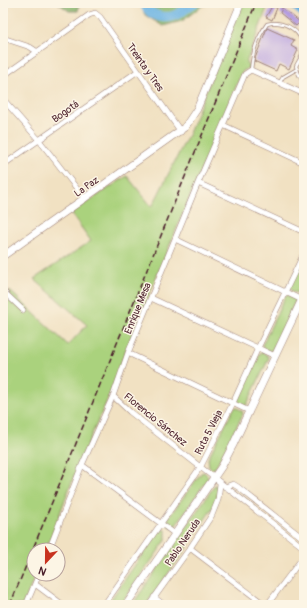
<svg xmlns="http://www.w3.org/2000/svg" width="307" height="608" font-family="Pangolin,sans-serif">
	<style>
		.green { fill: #aad27d; stroke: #7a7854 }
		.forest { fill: #87b46c; stroke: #686a4c }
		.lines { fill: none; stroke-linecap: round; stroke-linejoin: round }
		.river { stroke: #6bb3e3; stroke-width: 10 }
		.building { fill: #b49be0 }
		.lane-casing { stroke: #9e8076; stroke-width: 4 }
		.street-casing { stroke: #9e8076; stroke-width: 6 }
		.secondary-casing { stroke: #9e8076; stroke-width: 8 }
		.lane { stroke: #fff; stroke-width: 2.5 }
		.street { stroke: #fff; stroke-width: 5 }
		.secondary { stroke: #fff; stroke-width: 7 }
		.rail { stroke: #4a1f2b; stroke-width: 1.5; stroke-dasharray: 6 3; stroke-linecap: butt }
		.labels { text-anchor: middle; stroke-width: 3; stroke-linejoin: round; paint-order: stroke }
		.street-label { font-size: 10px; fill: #4a1f2b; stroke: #fcf5e5 }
	</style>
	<rect width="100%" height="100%" fill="#fcf5e5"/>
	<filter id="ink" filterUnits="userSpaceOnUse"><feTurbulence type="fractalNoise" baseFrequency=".025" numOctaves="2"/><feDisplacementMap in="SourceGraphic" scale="8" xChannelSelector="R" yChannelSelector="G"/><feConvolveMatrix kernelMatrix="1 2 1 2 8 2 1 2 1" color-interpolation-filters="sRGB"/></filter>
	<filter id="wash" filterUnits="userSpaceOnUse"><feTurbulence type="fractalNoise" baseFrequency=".012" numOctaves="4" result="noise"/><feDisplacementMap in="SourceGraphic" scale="16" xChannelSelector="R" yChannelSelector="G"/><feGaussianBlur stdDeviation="0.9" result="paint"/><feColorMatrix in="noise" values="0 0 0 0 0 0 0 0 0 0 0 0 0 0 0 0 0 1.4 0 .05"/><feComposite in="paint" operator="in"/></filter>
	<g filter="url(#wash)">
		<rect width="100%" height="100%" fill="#f1e1c2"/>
		<path class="green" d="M241,3h28l-23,60 3,2 -1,3 -6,4 -117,280 -14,40 -32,71 -33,87h-12v24h2l-13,31h-20v-308l7,-6 58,54 19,-20 -53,-46 57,-38 -20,-28 56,-37 25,31 38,-76z
			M304,257v26l-5,10 -6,-1 -4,-5z
			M287,295l8,4v3l-22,48 -4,1 -6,-3 -1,-3 23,-48z
			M262,352l5,3 2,3 -22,46 -1,2c-4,0 -6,-1 -9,-5l22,-47z
			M236,407l6,4 1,3 -28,54 -3,1 -3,-3 -1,-8 26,-50z
			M204,472l4,4 -1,4 -31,45 -5,2 -5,-3v-3l35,-48z
			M215,485l3,1v7l-5,14 -26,40 -41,58h-14z
			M160,529h4l2,1v10l-46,65h-13z"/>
		<path class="forest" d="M58,3h21v1l-1,7h-9z
			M140,3h71l-9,3 -20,15 -19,5 -18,-11z"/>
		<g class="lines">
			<path class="river" d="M144,3c6,15 24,18 37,9 5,-3 8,-7 13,-9
				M292,3l12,10"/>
		</g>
		<g id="blocks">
			<path class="building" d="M272,6l5,2 -5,12 -6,-3z
				M282,8l18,14 -4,4 -16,-13z
				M267,28l27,12 -3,6 7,4 -9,19 -10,-5 -3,7 -22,-10z"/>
		</g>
	</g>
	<g filter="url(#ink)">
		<use href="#blocks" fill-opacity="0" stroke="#9e8076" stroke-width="1"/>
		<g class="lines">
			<g class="lane-casing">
				<path id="lane" d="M251,70c2,-19 5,-30 16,-46 18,-5 40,9 35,30 -1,4 -4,8 -6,12l3,9 5,8
					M280,82l3,-5 14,-8"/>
			</g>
			<g class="street-casing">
				<path id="street" d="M3,38l27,9 6,4
					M3,76l86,-61 6,-2 5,4 81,115
					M3,99l36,41 46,59
					M223,125l81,38
					M3,165l135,-94
					M198,183l106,49
					M175,239l127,61
					M3,291l20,19
					M151,298l124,58
					M128,353l121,58
					M113,396l17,16 174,136
					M82,465l93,69
					M225,487l8,-3 5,3 66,52
					M190,548l75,57
					M49,550l33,-85 31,-69 15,-43 70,-170 47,-109 6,-4 53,24
					M35,584l28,21
					M154,597l10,8
					M26,605l13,-31
					M104,605l97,-139 32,-63 25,-55 46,-95
					M149,605l41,-57 22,-33 6,-15 2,-16
					M267,605l37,-49"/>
			</g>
			<g class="secondary-casing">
				<path id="secondary" d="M3,256l182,-129 12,-18 44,-106
					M126,605l96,-139 11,-21 71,-150"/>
			</g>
			<use href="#lane" class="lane"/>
			<use href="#street" class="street"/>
			<use href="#secondary" class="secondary"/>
			<path class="rail" d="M10,605l246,-602"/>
		</g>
	</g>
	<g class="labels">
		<g class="street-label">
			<text transform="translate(146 67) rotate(55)" y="4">Treinta y Tres</text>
			<text transform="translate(65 111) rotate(-35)" y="4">Bogotá</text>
			<text transform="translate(86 186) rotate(-35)" y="4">La Paz</text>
			<text transform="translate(137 308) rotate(-68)" y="4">Enrique Mesa</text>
			<text transform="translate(156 419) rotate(39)" y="4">Florencio Sánchez</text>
			<text transform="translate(208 432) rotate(-63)" y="4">Ruta 5 Vieja</text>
			<text transform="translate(182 542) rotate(-56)" y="4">Pablo Neruda</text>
		</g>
	</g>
	<rect width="307" height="608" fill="none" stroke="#fcf5e5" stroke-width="16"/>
	<g transform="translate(46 562) rotate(202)"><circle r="19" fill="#fcf5e5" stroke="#b59f9b"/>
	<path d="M0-3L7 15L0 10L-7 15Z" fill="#c8321e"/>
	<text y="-6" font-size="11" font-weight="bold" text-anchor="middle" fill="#4a1f2b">N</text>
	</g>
</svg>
